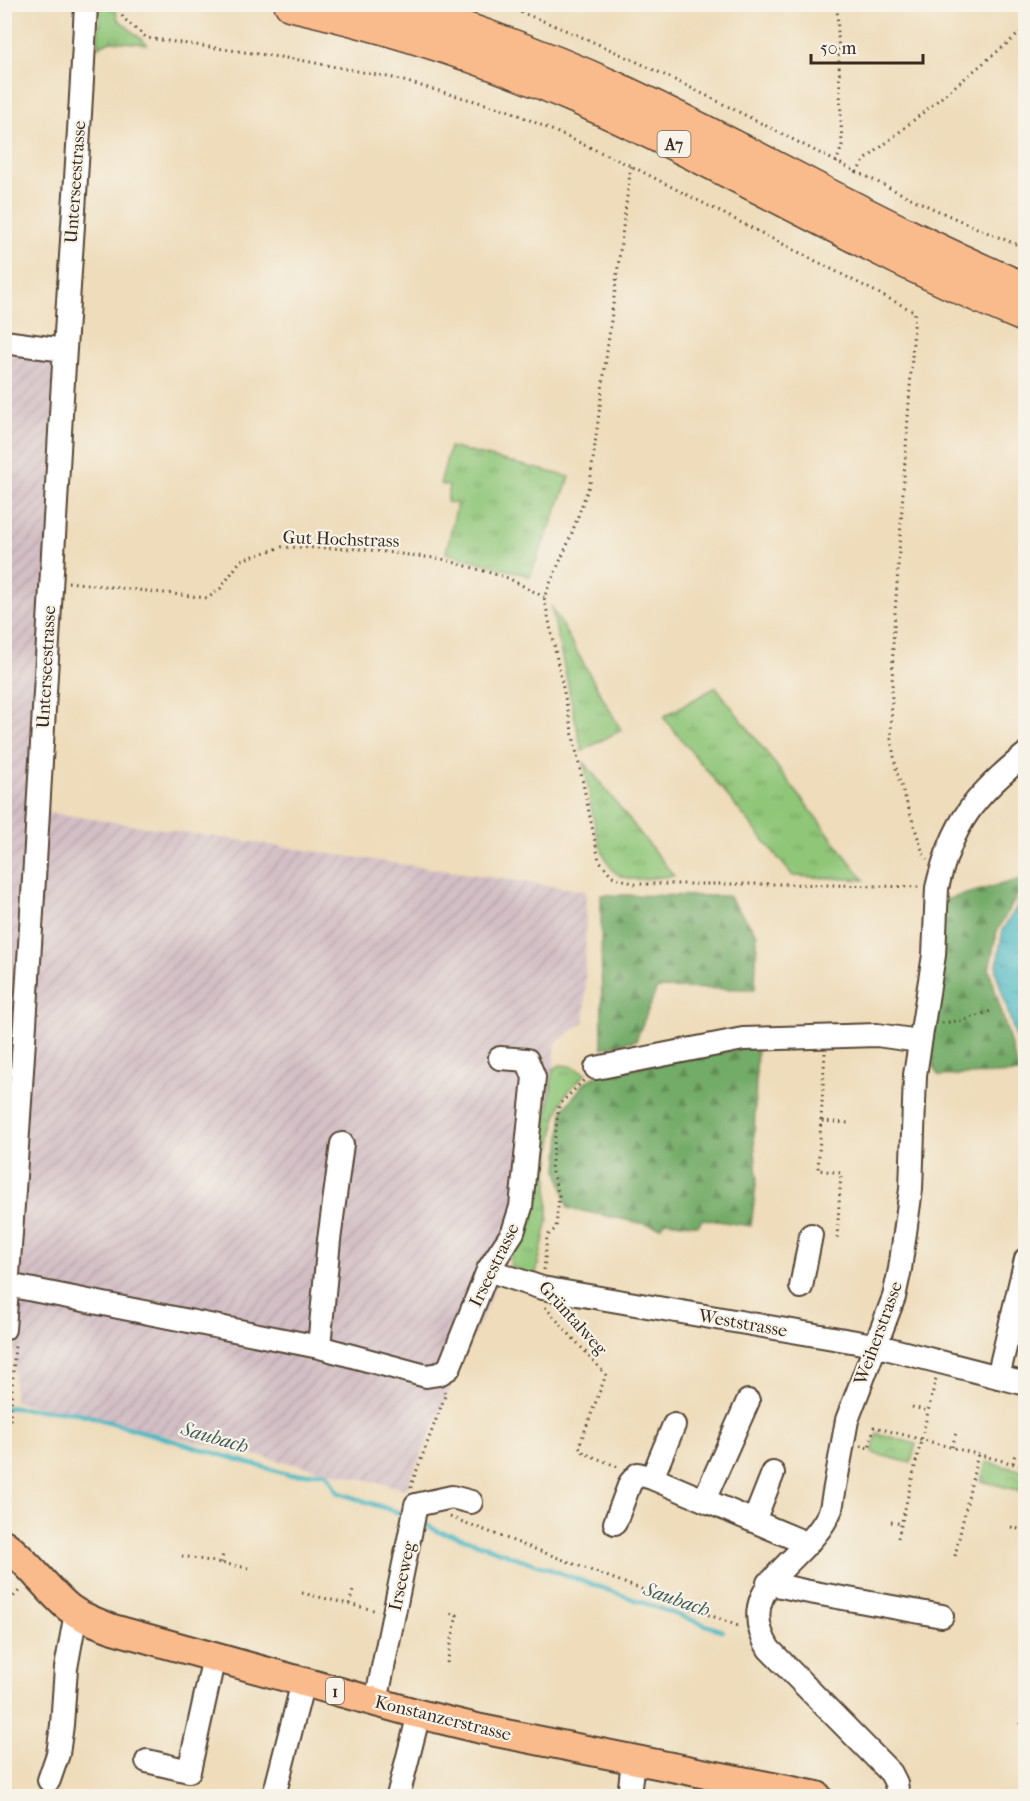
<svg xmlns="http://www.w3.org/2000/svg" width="1030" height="1801" font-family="'IM FELL French Canon',serif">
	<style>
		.industrial { fill: url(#industrial-furrows) }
		.grass { fill: url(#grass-tufts); stroke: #65784b; stroke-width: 1.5 }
		.forest { fill: url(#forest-firs); stroke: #576a43; stroke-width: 1.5 }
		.park { fill: url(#park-crowns); stroke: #65784b; stroke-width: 1.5 }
		.water { fill: url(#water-ripples); stroke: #427170; stroke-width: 1.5 }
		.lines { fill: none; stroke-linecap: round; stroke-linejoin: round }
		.stream { stroke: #4ab8c3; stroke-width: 4.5 }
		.minor-casing { stroke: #564535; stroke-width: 26 }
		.major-casing { stroke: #564535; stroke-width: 32 }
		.highway-casing { stroke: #564535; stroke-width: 36 }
		.path { stroke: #564535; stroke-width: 3; stroke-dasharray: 1.5 4.5; stroke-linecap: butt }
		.minor { stroke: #fff; stroke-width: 22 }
		.major { stroke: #fabb8c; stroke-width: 28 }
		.highway { stroke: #fabb8c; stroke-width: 33 }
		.labels { text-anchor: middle; stroke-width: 4.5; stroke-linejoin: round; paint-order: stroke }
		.shield { fill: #f7f3e8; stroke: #73665b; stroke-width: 1.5 }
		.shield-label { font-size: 16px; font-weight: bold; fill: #3b2a1e }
		.street-label { font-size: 18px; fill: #3b2a1e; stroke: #f7f3e8 }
		.water-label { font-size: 20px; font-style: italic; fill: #405c58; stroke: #f7f3e8 }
	</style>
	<defs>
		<pattern id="industrial-furrows" width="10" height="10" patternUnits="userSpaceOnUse" patternTransform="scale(1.5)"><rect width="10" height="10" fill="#d2bec4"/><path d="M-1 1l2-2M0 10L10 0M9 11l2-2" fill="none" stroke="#b5a3a8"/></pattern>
		<pattern id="grass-tufts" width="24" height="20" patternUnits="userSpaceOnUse" patternTransform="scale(1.5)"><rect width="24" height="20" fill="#8fc678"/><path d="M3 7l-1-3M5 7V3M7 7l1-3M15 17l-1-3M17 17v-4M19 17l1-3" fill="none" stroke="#76a162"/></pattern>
		<pattern id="forest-firs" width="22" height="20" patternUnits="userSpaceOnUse" patternTransform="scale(1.5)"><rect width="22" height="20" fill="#73ab68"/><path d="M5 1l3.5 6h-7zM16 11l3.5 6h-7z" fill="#608b55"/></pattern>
		<pattern id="park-crowns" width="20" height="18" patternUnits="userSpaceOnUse" patternTransform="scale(1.5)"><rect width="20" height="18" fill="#8fc678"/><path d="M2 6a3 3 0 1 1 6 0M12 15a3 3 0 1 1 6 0" fill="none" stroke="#76a162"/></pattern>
		<pattern id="water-ripples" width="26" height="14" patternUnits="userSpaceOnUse" patternTransform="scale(1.5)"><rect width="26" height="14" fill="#4ab8c3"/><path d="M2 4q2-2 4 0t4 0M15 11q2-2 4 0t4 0" fill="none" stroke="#3f969e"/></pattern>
	</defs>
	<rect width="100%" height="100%" fill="#f7f3e8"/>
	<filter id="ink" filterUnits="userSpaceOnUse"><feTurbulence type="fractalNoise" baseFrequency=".0167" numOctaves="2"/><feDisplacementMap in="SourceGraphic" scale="12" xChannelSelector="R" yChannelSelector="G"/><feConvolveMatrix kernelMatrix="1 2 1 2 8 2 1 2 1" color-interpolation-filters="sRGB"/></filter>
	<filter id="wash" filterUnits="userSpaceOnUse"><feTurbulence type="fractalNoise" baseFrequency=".008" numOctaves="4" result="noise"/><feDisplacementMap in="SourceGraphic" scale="24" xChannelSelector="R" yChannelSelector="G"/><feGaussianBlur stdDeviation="1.35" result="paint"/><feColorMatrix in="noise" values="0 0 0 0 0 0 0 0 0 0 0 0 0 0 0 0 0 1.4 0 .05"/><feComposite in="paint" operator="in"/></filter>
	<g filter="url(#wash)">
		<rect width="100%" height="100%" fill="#eedcba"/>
		<path class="industrial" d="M4,342l60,8 -26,461 548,80 -1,130 -29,22 -16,142 -134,304 -392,-88v-208l-10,-2z"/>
		<path class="grass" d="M100,5h14l4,14 29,25 -37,-3 -12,6z
			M450,447l120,30 -40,99 -84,-23 11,-49 -10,-2 2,-16 -9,-2z
			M551,606l70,124 -39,21z
			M716,687l148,193 -71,-4 -130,-159z
			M584,762l90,114c-17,1 -41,7 -55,-1 -24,-13 -30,-87 -35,-113z
			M560,1065l10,1 16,7 -21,22 -9,22 -8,54v49l-13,58 -24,-11c-4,-13 7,-19 12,-29 9,-17 5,-28 9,-42 2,-3 6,-8 8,-11l13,-116z"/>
		<path class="forest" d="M1025,878v4l-28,49 -8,38 30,104 -80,3 -12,-23 8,-32 9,-121z
			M601,895l127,1 29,38 -2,55 -98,-1 -21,52 -34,8z
			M757,1046l-3,92 3,39 -6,49 -48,-7 -5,6 -32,-4 -6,6 -92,-19 -10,-38 5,-60 23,-29 16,-7z"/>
		<path class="park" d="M877,1433l39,11 -5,19 -39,-10z
			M986,1462l39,9v21l-44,-11z"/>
		<path class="water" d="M1025,894v174l-29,-96 7,-43z"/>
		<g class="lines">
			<path class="stream" d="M4,1407l75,6 211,62 33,-3 6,3 8,17 69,23
				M420,1521l19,11 17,4 267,95"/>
		</g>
	</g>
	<g filter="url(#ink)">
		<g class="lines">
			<g class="minor-casing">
				<path id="minor" d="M4,342l60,8
					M596,1068l147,-29 134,-4 42,6
					M488,1270l54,18 332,57 152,39
					M8,1285l311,62 107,29 13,-2 10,-6 39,-98 25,-38 8,-25 13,-130 -7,-17 -27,-2
					M801,1287l10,-52
					M4,1329c22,-293 38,-586 55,-879 8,-148 20,-297 27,-446
					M319,1347l10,-107 13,-96
					M998,1377l28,-118
					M652,1478l22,-53
					M704,1500l44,-99
					M754,1521l19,-48
					M615,1523l15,-40 8,-9 14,4 156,66
					M768,1583l36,8 138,25
					M376,1702l40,-197 36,-8 19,5
					M147,1761l42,10 25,-114
					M49,1780l9,-26 4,-29 4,-57 10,-55
					M274,1796l29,-114
					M398,1796l21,-82
					M629,1796l4,-36
					M898,1796l-2,-13 -5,-10 -122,-124c-40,-65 42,-88 62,-140l16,-89 47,-123 6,-28 11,-80 4,-114 19,-120 3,-67c15,-65 38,-93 89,-134"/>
			</g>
			<g class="major-casing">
				<path id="major" d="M4,1544c25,18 42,45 65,64 13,10 29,15 44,21l306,85 62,15 336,67"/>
			</g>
			<g class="highway-casing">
				<path id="highway" d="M291,4c97,22 194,53 285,93 152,68 295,155 450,219
					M389,4c77,24 152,51 225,84 139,64 271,143 412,202"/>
			</g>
			<path class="path" d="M119,4l4,14 24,20 153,22 93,18 117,33 121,55 284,146 -22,331 -2,96 6,34 26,80 4,6
				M498,4c183,65 347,174 528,244
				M836,163l6,-17 -5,-142
				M631,166l-41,317 -21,58 -25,56 55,263 13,16 23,8h149l137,3
				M856,173l8,-12 162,-133
				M68,582l140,16 13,-10 20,-28 41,-13 78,2 82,10 66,19 36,19
				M942,1023l22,-3 27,-9
				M825,1053l-7,117 23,3 -4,65
				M822,1121l26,2
				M544,1270l3,-34 9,-8 3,-33 -8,-26 8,-64 25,-25
				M545,1307l61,68 -27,71 5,7 37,15
				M912,1407l17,4
				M4,1437l6,-17 5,-75
				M860,1446l9,2 5,-21 152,40
				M952,1447l4,-14
				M1013,1463l2,-10
				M411,1488l1,-5 33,-87 -1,-5
				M450,1517l291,110
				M891,1522l11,2
				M1011,1527l15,4
				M898,1538l38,-160
				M1025,1549l1,-3
				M182,1556l66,12
				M955,1556l23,-102
				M221,1563l2,-9
				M302,1593l76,18
				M349,1604l5,-17
				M5,1605l14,-14
				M447,1663l10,-48 -7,-1
				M1026,1699l-5,24 5,2
				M4,1794l9,2"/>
			<use href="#minor" class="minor"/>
			<use href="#major" class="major"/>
			<use href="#highway" class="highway"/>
		</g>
	</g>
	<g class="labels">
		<g class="shield">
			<rect x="657.5" y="131" width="33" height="26" rx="4.5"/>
			<rect x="326" y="1678" width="18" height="26" rx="4.5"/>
		</g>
		<g class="shield-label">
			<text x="674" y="150">A7</text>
			<text x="335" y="1697">1</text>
		</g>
		<g class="street-label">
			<text transform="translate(75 182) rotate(-86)" y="6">Unterseestrasse</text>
			<text transform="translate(341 539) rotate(2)" y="6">Gut Hochstrass</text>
			<text transform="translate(46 667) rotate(-87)" y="6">Unterseestrasse</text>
			<text transform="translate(494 1265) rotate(-64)" y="6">Irseestrasse</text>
			<text transform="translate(573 1318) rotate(48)" y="6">Grüntalweg</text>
			<text transform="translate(743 1323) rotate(10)" y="6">Weststrasse</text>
			<text transform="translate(878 1333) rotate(-70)" y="6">Weiherstrasse</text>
			<text transform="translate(402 1576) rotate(-78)" y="6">Irseeweg</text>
			<text transform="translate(443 1718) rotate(14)" y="6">Konstanzerstrasse</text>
		</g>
		<g class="water-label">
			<text transform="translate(215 1437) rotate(16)" y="7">Saubach</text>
			<text transform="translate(677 1599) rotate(19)" y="7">Saubach</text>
		</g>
	</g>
	<rect width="1030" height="1801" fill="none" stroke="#f7f3e8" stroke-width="24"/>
	<path d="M811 54v9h112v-9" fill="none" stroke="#3b2a1e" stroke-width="3"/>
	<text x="820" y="54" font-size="18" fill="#3b2a1e" stroke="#f7f3e8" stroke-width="4.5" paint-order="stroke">50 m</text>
</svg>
